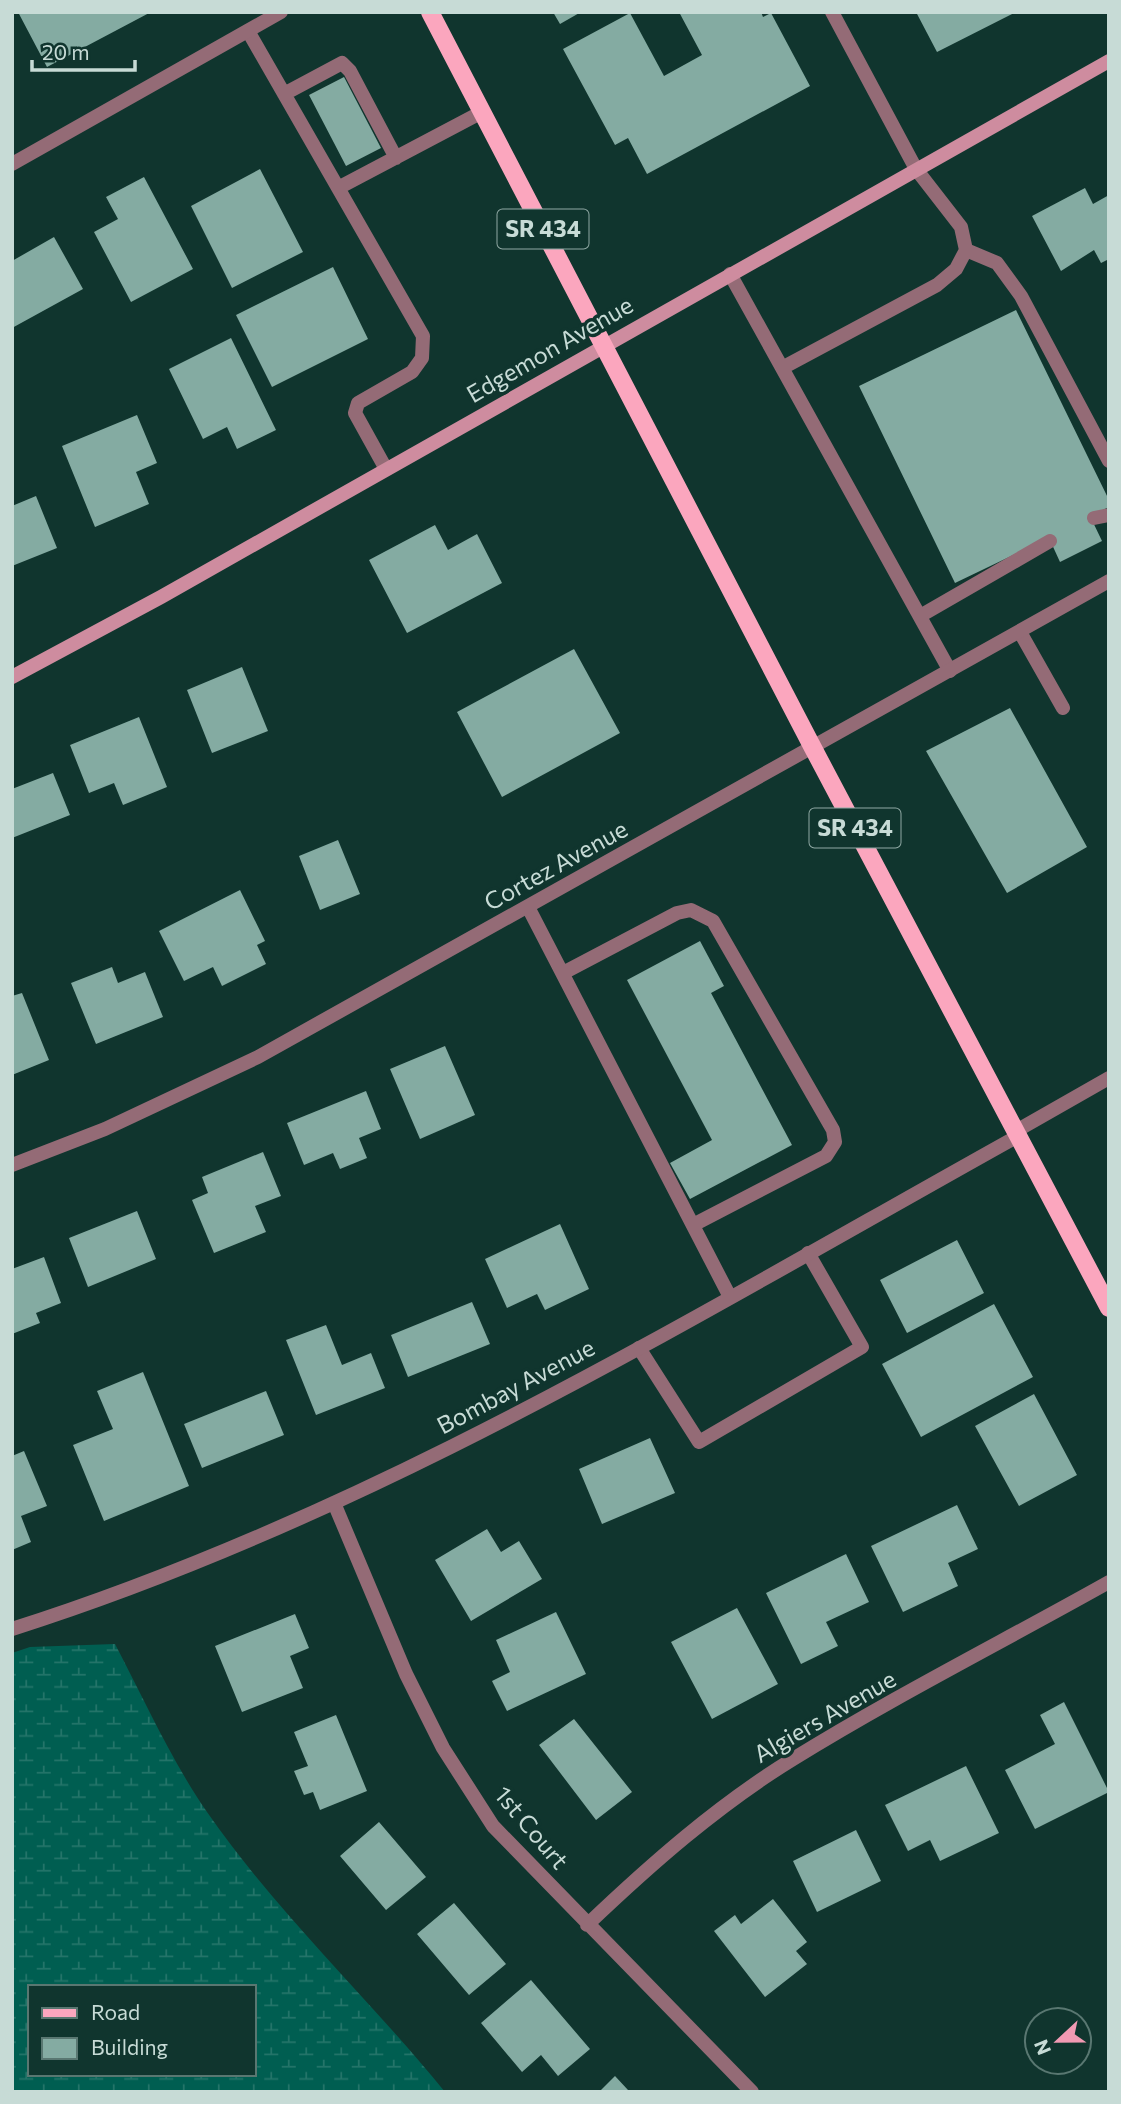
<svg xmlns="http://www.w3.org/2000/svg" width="1121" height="2104" font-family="Commissioner,sans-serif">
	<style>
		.wetland { fill: url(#wetland-marsh); fill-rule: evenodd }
		.building { fill: #84aba2 }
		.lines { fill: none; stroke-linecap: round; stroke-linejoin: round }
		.lane { stroke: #946b76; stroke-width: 14 }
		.street { stroke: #946b76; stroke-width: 14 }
		.secondary { stroke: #ce8c9f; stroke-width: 14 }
		.primary { stroke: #fba6be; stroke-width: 18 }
		.labels { text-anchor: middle; stroke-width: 7; stroke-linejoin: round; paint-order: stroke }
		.shield { fill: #10352e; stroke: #90a9a4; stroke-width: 2 }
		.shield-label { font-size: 23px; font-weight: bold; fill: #c7dbd6 }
		.street-label { font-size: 24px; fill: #c7dbd6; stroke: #10352e }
	</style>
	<defs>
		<pattern id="wetland-marsh" width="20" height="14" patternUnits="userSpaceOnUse" patternTransform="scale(1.75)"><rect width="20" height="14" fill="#005e51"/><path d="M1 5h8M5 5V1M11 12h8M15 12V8" fill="none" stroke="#247469"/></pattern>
	</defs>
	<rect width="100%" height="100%" fill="#10352e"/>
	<path class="wetland" d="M115,1644c29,55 56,116 92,168 70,101 161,185 238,280h-433v-439l18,-6zM30,1987h224v87h-224z"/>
	<path class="building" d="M18,12h133l-104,55z
		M553,12h28l-21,12z
		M679,12h82l2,5 8,-4 39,73 -163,88 -19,-36 -13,7 -52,-96 67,-36 34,63 38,-21z
		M916,12h100l-79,40z
		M344,77l37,71 -35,18 -37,-71z
		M260,169l43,83 -71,36 -41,-82z
		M144,177l49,92 -62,33 -37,-70 24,-13 -12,-22z
		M1085,188l8,16 16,-9v64l-8,4 -7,-13 -33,21 -29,-55z
		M54,237l29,52 -71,39v-67z
		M333,267l35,72 -96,48 -36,-72z
		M1016,310l93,190v7l-19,9 12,25 -42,21 -11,-24 -94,45 -96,-197z
		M231,338l45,92 -39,19 -10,-22 -24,12 -34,-70z
		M137,415l20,48 -21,9 13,32 -54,23 -33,-81z
		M36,496l21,52 -45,18v-60z
		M435,525l13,25 29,-16 25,49 -95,50 -38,-73z
		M574,649l46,84 -118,64 -45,-85z
		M242,667l26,64 -56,22 -25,-63z
		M1010,708l77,139 -80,46 -81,-142z
		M139,717l28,70 -44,18 -9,-22 -25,10 -19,-48z
		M53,773l17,42 -58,23v-49z
		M338,840l22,54 -40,16 -21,-54z
		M240,890l25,51 -8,4 9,19 -44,22 -9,-19 -29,14 -25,-50z
		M700,941l24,45 -13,7 81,152 -102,54 -20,-36 42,-23 -85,-160z
		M112,967l6,16 27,-11 18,45 -67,27 -25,-61z
		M22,993l27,67 -37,15v-79z
		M445,1046l30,69 -55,24 -30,-70z
		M366,1091l15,38 -22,9 8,20 -27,11 -7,-16 -29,12 -17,-42z
		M263,1152l18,44 -26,10 11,26 -52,21 -22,-53 16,-7 -6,-16z
		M137,1211l19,48 -68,28 -19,-49z
		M560,1224l29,65 -44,21 -8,-16 -30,14 -22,-49z
		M957,1240l27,53 -77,40 -27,-53z
		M44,1257l17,46 -25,10 4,10 -28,11v-65z
		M472,1302l18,42 -82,33 -17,-42z
		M994,1304l39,73 -112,60 -39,-73z
		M326,1325l16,40 29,-12 14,35 -69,27 -30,-75z
		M143,1372l46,114 -85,35 -31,-76 40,-16 -16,-38z
		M266,1391l18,44 -82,33 -18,-44z
		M1034,1394l43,81 -58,31 -44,-80z
		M650,1438l25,55 -73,31 -23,-55z
		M24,1451l23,55 -26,10 10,26 -19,8v-94z
		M957,1505l21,44 -30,14 10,23 -55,26 -32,-66z
		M487,1529l14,23 18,-11 23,38 -71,42 -36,-61z
		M846,1554l23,48 -43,20 12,24 -37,18 -35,-71z
		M737,1608l41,76 -66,35 -41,-77z
		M556,1612l30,62 -79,37 -15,-30 18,-9 -14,-32z
		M295,1614l14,34 -19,8 13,32 -61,24 -27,-66z
		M1064,1702l45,90 -74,37 -30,-59 50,-26 -15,-29z
		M336,1715l31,76 -47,19 -7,-18 -9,3 -10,-24 14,-5 -14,-34z
		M574,1719l58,73 -36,28 -57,-75z
		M966,1766l33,67 -59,28 -10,-21 -22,11 -23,-46z
		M379,1822l47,55 -40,33 -46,-54z
		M856,1830l25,51 -64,31 -24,-51z
		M773,1899l34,43 -11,9 11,13 -42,33 -51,-66 21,-16 6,9z
		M454,1903l52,61 -37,31 -52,-61z
		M531,1980l59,69 -32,27 -17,-21 -19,17 -41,-49z
		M615,2076l13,14 -29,2z"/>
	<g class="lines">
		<path class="lane" d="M248,31l175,305 -1,22 -10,14 -54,31 -3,10 31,56
			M284,94l58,-31 8,8 46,87
			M338,188l144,-76
			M966,250l31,13 24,33 88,165
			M730,274l220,397
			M782,368l155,-83 19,-16 10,-19 -5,-23 -45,-58 -84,-157
			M1094,518l15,-3
			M920,616l130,-75
			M1020,632l43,76
			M528,907l202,390
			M563,973l114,-60 14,-3 22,11 120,209 2,12 -9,14 -133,69
			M1016,1131l93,-53
			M639,1348l60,94 163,-95 -54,-94"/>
		<path class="street" d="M12,164l269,-152
			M12,1165l93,-36 153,-72 851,-476
			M334,1503l72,171 37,74 50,78 259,266
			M12,1629c359,-114 679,-311 1006,-493
			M587,1925c64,-61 131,-120 206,-166 102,-63 211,-118 316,-177"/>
		<path class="secondary" d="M12,677l149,-80 948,-536"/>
		<path class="primary" d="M430,12l383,736 296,560"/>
	</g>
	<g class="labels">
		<g class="shield">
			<rect x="497.5" y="209.5" width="91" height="39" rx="5"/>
			<rect x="809.5" y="808.5" width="91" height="39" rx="5"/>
		</g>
		<g class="shield-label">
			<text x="543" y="237">SR 434</text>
			<text x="855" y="836">SR 434</text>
		</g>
		<g class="street-label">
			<text transform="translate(550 350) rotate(-30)" y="8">Edgemon Avenue</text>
			<text transform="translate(556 866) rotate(-29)" y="8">Cortez Avenue</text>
			<text transform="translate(516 1387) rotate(-28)" y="8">Bombay Avenue</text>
			<text transform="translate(825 1717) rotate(-30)" y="8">Algiers Avenue</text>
			<text transform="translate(531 1828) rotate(50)" y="8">1st Court</text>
		</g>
	</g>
	<rect width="1121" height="2104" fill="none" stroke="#c7dbd6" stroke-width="28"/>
	<rect x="28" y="1985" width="228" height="91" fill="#10352e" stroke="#597771" stroke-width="2"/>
	<rect x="42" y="2008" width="35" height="10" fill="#fba6be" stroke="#597771" stroke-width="2"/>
	<text x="91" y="2020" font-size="21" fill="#c7dbd6">Road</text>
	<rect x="42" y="2038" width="35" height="21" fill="#84aba2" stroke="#597771" stroke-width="2"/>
	<text x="91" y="2055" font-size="21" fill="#c7dbd6">Building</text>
	<g transform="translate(1058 2041) rotate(248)"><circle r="33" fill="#10352e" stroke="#597771" stroke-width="2"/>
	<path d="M0-5L12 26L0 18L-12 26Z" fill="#f19ab3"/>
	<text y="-10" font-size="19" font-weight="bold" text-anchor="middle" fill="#c7dbd6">N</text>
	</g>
	<path d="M32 60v10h103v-10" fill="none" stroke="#c7dbd6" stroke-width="3.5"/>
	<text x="42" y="60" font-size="21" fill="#c7dbd6" stroke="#10352e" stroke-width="5" paint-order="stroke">20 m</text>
</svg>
